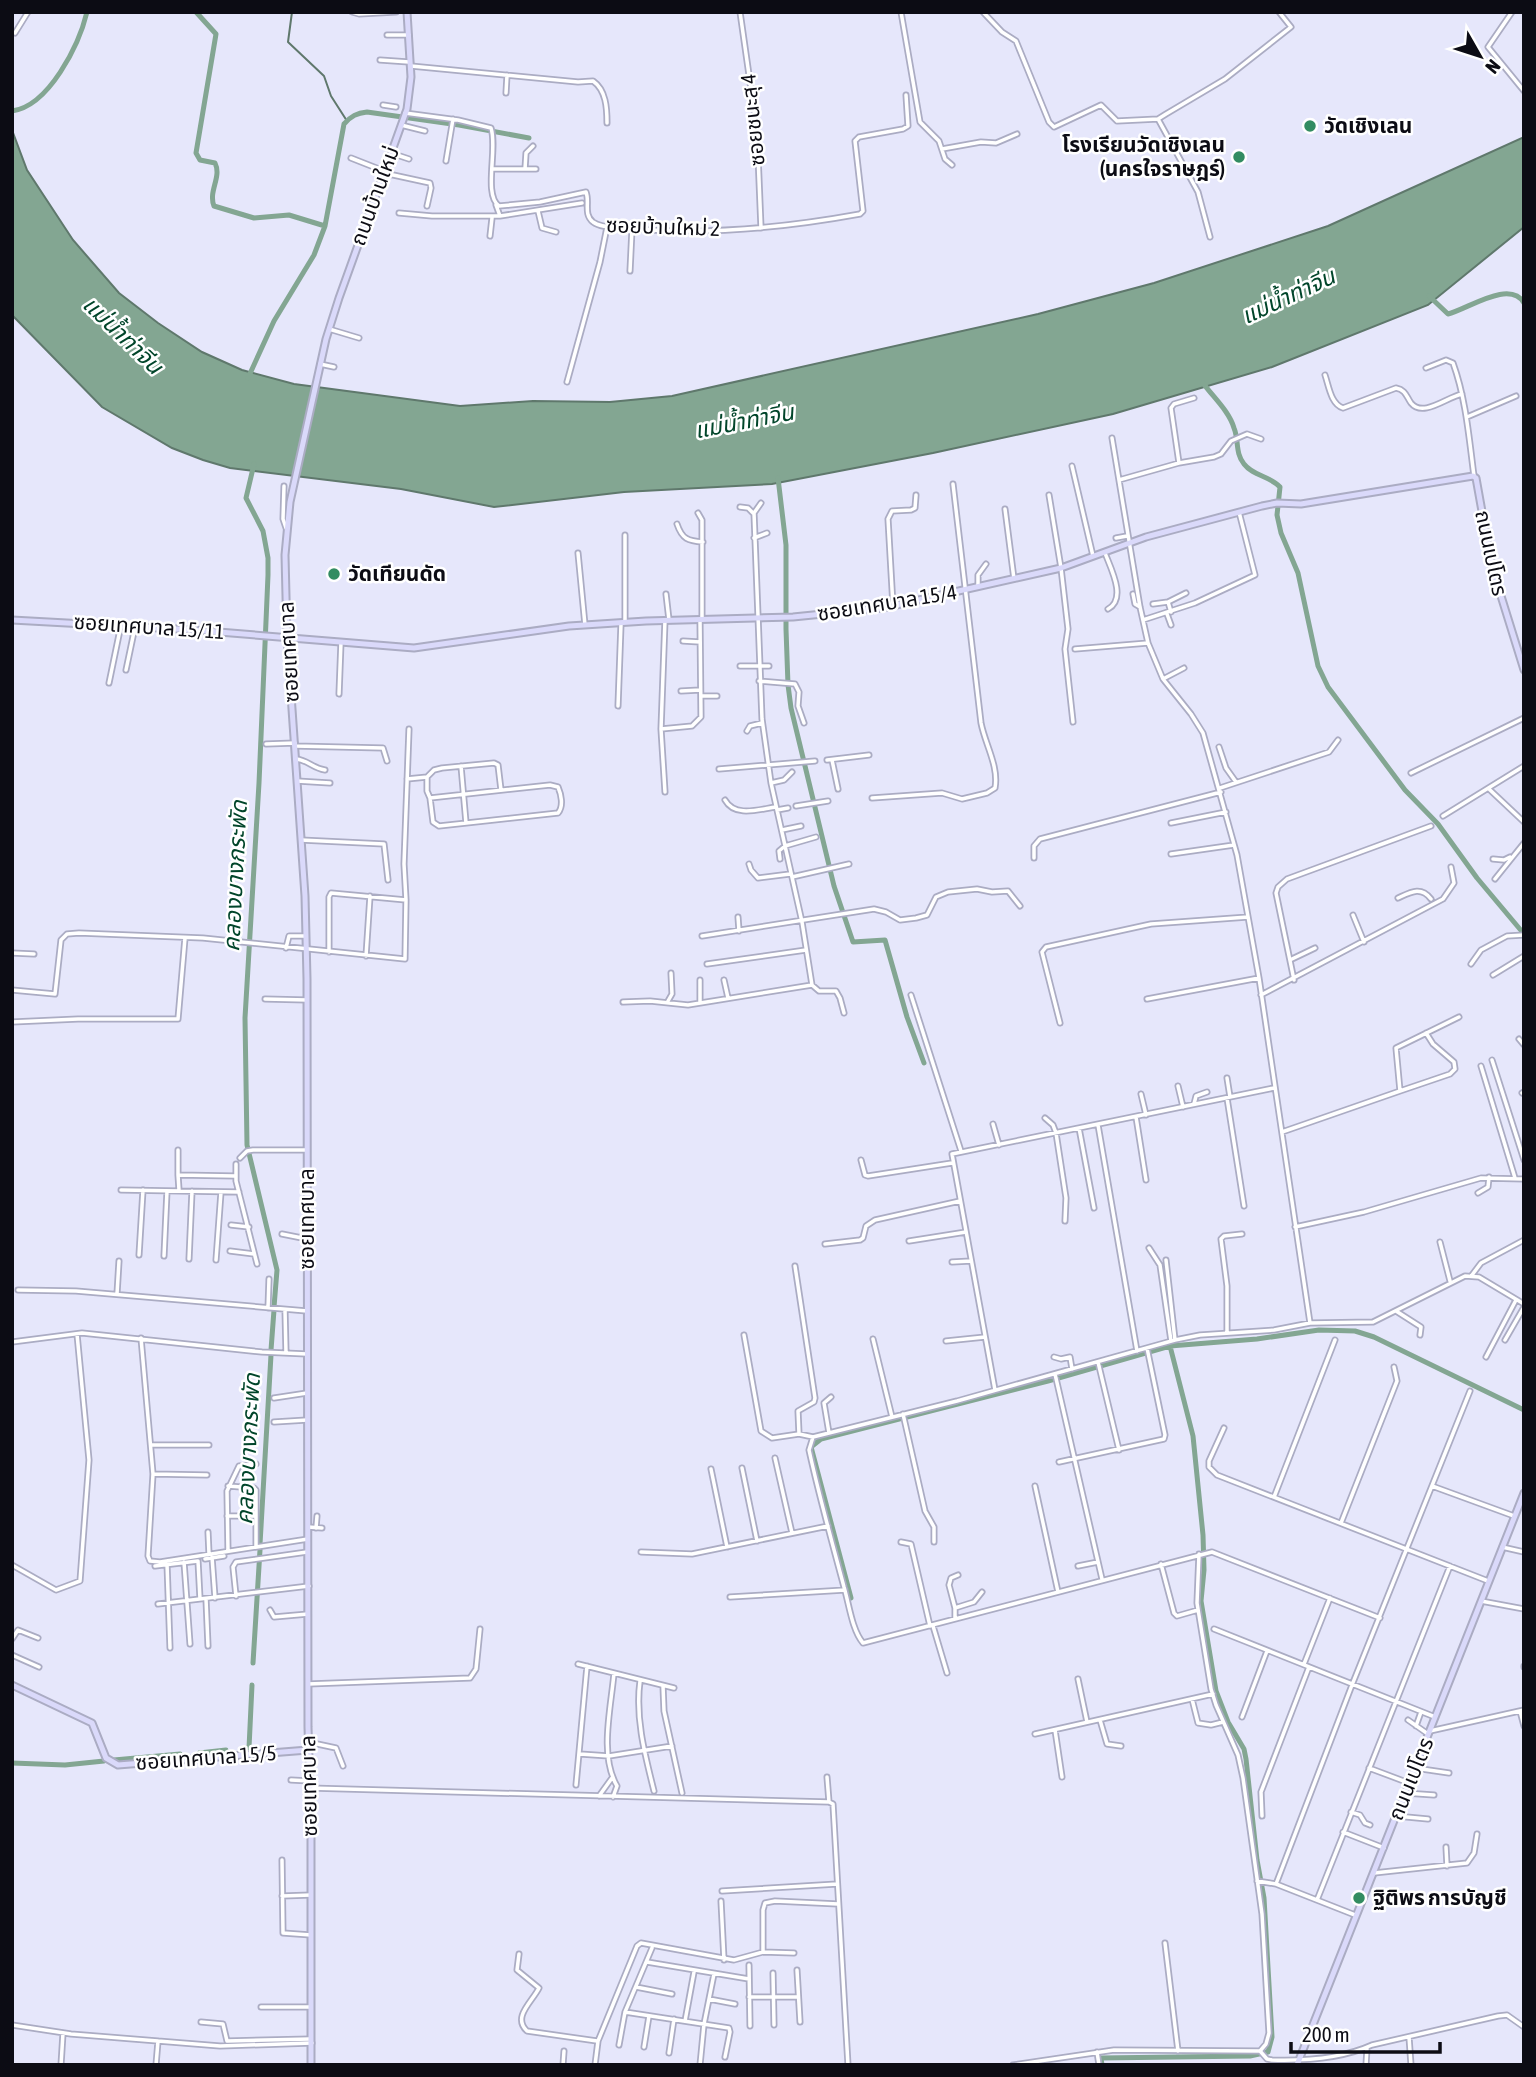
<svg xmlns="http://www.w3.org/2000/svg" width="1536" height="2077" font-family="'Asap Condensed','Noto Sans Thai',sans-serif">
	<style>
		.water { fill: #83a692; stroke: #5f786c; stroke-width: 2 }
		.lines { fill: none; stroke-linecap: round; stroke-linejoin: round }
		.stream { stroke: #5f786c; stroke-width: 2 }
		.canal { stroke: #83a692; stroke-width: 5 }
		.street-casing { stroke: #abacc3; stroke-width: 7 }
		.secondary-casing { stroke: #abacc3; stroke-width: 9 }
		.street { stroke: #fff; stroke-width: 3.5 }
		.secondary { stroke: #dad9fa; stroke-width: 5 }
		.poi-dot { fill: #328c61; stroke: #fff; stroke-width: 2.5 }
		.labels { text-anchor: middle; stroke-width: 5; stroke-linejoin: round; paint-order: stroke }
		.street-label { font-size: 21px; fill: #0c0c14; stroke: #fff }
		.poi-label { font-size: 21px; font-weight: bold; fill: #0c0c14; stroke: #fff; text-anchor: start }
		.water-label { font-size: 23px; font-style: italic; fill: #01452a; stroke: #fff }
	</style>
	<rect width="100%" height="100%" fill="#e6e7fb"/>
	<path class="water" d="M12,130l15,40 46,70 46,53 39,30 44,29 40,18 52,14 166,22 73,-5 77,1 62,-6 366,-82 116,-31 174,-57 196,-89v90l-96,78 -156,62 -159,47 -180,39 -161,31 -148,8 -130,15 -93,-18 -171,-21 -27,-8 -31,-12 -70,-41 -90,-92z"/>
	<g class="lines">
		<path class="stream" d="M292,12l-4,30 36,34 7,20 16,25"/>
		<path class="canal" d="M196,12l20,22 -20,119 4,7 15,3c7,14 -7,28 -1,43l40,12 35,-3 36,11
			M12,111c37,-5 67,-66 75,-99
			M1429,296l19,18c20,-5 62,-35 76,-11
			M248,378l26,-57 40,-66 11,-29 19,-102c7,-8 13,-11 23,-12l92,13 70,13
			M1203,383c10,14 26,28 31,45 5,12 1,25 10,36 9,12 26,12 36,23l-3,28 4,18 17,40 20,93 10,21 77,103 33,34 39,54 47,56
			M254,464l-8,34 17,33 5,27v17l-9,208 -14,235 2,127 30,125 -3,37
			M778,478l8,67v84l2,56 3,23 43,178 19,56 32,-2 22,77 17,46
			M271,1350l3,-40
			M260,1544l11,-189
			M851,1598l-40,-151 10,-8 227,-58 122,-35 87,-7 62,-9 36,1 19,6 150,73
			M253,1663l7,-113
			M246,1748h3l3,-63
			M199,1753l27,-3
			M114,1760l66,-6
			M12,1763l53,2 39,-4
			M1102,2065l-1,-7 149,-2 18,-4 4,-15 -8,-139 -7,-38 -11,-101 -2,-10 -16,-27 -12,-31 -15,-90 3,-31 -1,-35 -10,-99 -23,-90"/>
		<g class="street-casing">
			<path id="street" d="M352,12l7,2 37,-2
				M740,12l17,119 4,97
				M901,12l19,110 19,19 6,18 7,6
				M983,12l19,20 14,9 33,81 5,5 47,-22 16,16 41,-2 8,-5 59,-35 66,-52 -12,-15
				M1512,12l-24,35 36,44
				M15,33l13,-21
				M387,35h22
				M380,60l29,2
				M411,66l167,16 15,-1c13,9 14,27 14,42
				M506,93l1,-18
				M383,105l13,2
				M405,113l53,7 33,8c7,20 -8,67 8,78l41,-4 46,-10c4,10 -3,22 7,30 8,6 21,5 31,6 79,8 159,0 236,-14l3,-3 -8,-70 4,-4 44,-8 5,-3 -2,-31
				M1158,119l40,73 12,45
				M401,125l24,6
				M942,149l39,-7 15,1 21,-9
				M391,153l18,6
				M351,158l33,13
				M446,161l7,-42
				M493,169h43
				M525,169l1,-16 7,-7
				M384,173l46,10 1,5 -4,18
				M496,205l4,11 82,-13
				M538,211l4,17 14,4
				M399,213l33,3h68
				M490,236l2,-18
				M630,271l2,-42
				M329,329l30,9
				M320,364l14,3
				M1426,368l20,-8 7,3c13,36 16,75 21,113
				M1325,375c4,12 6,29 18,33l53,-20c10,2 10,8 15,15 12,15 36,-6 51,-9
				M567,382l33,-120 7,-35
				M1467,417l49,-21
				M1112,438l28,169 8,36 15,36 28,35 12,19 34,122 22,123 51,345
				M1179,463l-8,-55 3,-4 20,-6
				M1072,466l21,90
				M1119,480l60,-17 35,-6 7,-3 10,-13 16,-7 14,5
				M284,486l-1,33 3,9
				M1049,495l12,73 7,61 -3,20 8,73
				M761,503l-7,10 8,206 9,64 31,139 10,63
				M740,507l8,1 5,5
				M1005,509l9,70
				M698,513l4,7v100
				M677,524c5,15 11,17 26,18
				M625,535v87
				M754,538l13,-5
				M1116,538l11,-2
				M578,553l7,72
				M1105,553c6,16 22,46 3,56
				M978,586v-11l8,-11
				M666,594l3,26
				M1133,594l2,10 5,3
				M1153,604l15,-2
				M893,606l-5,-87 4,-8 19,-1 4,-2 1,-13
				M1171,612l-3,-10 18,-9
				M1167,614l4,11
				M1143,620l52,-17 60,-28 -16,-63
				M683,641l17,1
				M1075,649l73,-6
				M740,666h29
				M126,670l9,-43
				M1163,679l21,-11
				M759,681l36,3 4,8 -1,14 6,17
				M109,683l12,-58
				M681,691l19,-1
				M339,694l2,-52
				M701,696h16
				M618,706l3,-82
				M661,729l31,-3 9,-9 -1,-97
				M747,731l3,-5 12,-3
				M266,744l29,-1
				M295,746l88,2 4,13
				M1219,747l7,21 10,14
				M296,759c12,1 16,9 29,11
				M827,760l42,-5
				M832,760l6,29
				M461,766l5,57
				M719,769l96,-8
				M1411,773l113,-55
				M427,777v14l3,7 120,-13 8,2c3,7 6,19 0,26l-119,13 -6,-4 -3,-24
				M407,779l20,-2 7,-7 8,-2 52,-5 4,2 3,25
				M297,781l33,2
				M771,783l13,-3 8,-8
				M1220,788l109,-36 9,-12
				M1489,789l35,33
				M665,792l-4,-63 4,-109
				M872,798l70,-5 20,6 25,-6 8,-5c4,-22 -10,-44 -14,-65l-28,-239
				M725,800c10,18 35,9 51,7
				M796,806l32,-5
				M777,810l11,-2
				M1443,816l81,-50
				M1171,823l55,-11
				M782,830l19,-4
				M301,840l83,4 4,36
				M1171,854l63,-9
				M1034,858v-12l6,-7 181,-47
				M780,859l-1,-8 6,-5 31,-9
				M1493,859l11,1 6,-3
				M749,864l2,6 7,8 32,-4
				M792,877l57,-13
				M1495,879l29,-36
				M1398,898c13,-6 23,-12 33,1
				M1353,915l11,27
				M738,917l1,14
				M702,936l172,-27 12,3 14,8 16,-2 11,-3 9,-18 12,-5 29,-3 15,3 16,-1 12,15
				M286,948l3,-12h17
				M329,952v-55l2,-4 75,7
				M12,953l22,1
				M366,956l4,-60
				M1292,959l23,-11
				M707,964l99,-14
				M1471,964l10,-14 26,-14 17,-1
				M1493,975l31,-19
				M724,980l4,18
				M1294,980l-18,-87 2,-6 9,-8 144,-53
				M12,990l43,4 6,-54 6,-6 12,-1 124,5 202,21 1,-59 -2,-36 5,-135
				M911,995l50,156
				M1261,995l182,-96 11,-16 -3,-16
				M265,999l42,1
				M1147,999l112,-21
				M668,1001l4,-7 -1,-21
				M623,1002l27,-1 38,4 124,-20 7,6h17l4,7 4,15
				M700,1003v-23
				M12,1022l66,-3h100l7,-81
				M1060,1023l-17,-67 -1,-4 4,-5 105,-23 97,-7
				M1519,1039l5,6
				M1492,1060l32,100
				M1481,1066l34,112
				M1227,1078l3,19
				M1178,1086l5,21
				M1400,1091l50,-17 5,-5 -1,-7 -21,-18 -7,-11
				M1522,1093l2,-1
				M1141,1094l5,21
				M1227,1098l17,108
				M1194,1104l2,-8 11,-4
				M1136,1117l10,63
				M1045,1118l8,7 3,8 10,65 -1,23
				M993,1124l6,21
				M1098,1125l39,226
				M1079,1128l15,80
				M1282,1132l118,-41 -4,-43 63,-31
				M178,1150v25
				M240,1158l7,-7 6,-1h53
				M861,1160l4,15 3,1 84,-13
				M236,1164v17l21,83
				M121,1190l118,2
				M179,1190l-1,-15 57,1
				M1478,1193l10,-6 1,-10
				M231,1225l18,2
				M1295,1227l69,-15 117,-34 43,1
				M282,1234l25,5
				M909,1241l57,-9
				M1440,1242l10,39
				M825,1244l35,-4 3,-2 3,-12 9,-6 85,-19
				M1149,1248l11,17 11,76
				M230,1251l24,3
				M139,1255l4,-65
				M164,1256l3,-65
				M189,1259l3,-68
				M216,1260l5,-68
				M1166,1260l9,80
				M952,1262l19,-1
				M795,1266l20,132 -1,4 -16,9 1,23
				M1472,1275l9,-12 43,-23
				M18,1290l58,1 231,20
				M117,1294l2,-33
				M268,1308l1,-29
				M285,1310l1,43
				M1396,1311l25,16 -1,8
				M1227,1333v-47l-6,-47 3,-3 18,-2
				M744,1335l17,96 11,7 27,-4 14,3
				M141,1338l12,136 -5,82 2,5 10,1 148,-23
				M873,1339l19,78
				M1505,1340l19,-33
				M946,1341l39,-4
				M12,1342l70,-9 180,19 45,2
				M1054,1357l7,2 9,-2 2,12
				M1486,1357l30,-57
				M1098,1362l21,88
				M1055,1374l47,205
				M995,1390l-43,-236 322,-66
				M274,1398l33,-5
				M903,1414l22,97 9,16v15
				M274,1422l33,-2
				M1224,1428l-15,33v6l8,8 271,106
				M829,1433l-5,-30 7,-6
				M152,1445h57
				M775,1458l17,75
				M1059,1462l105,-23 1,-4 -18,-87
				M742,1468l15,73
				M711,1469l16,78
				M153,1474l54,1
				M228,1486l26,2 2,2v56
				M1035,1486l23,106
				M1432,1486l82,30
				M1274,1497l61,-157
				M227,1516h29
				M1341,1523l56,-142 -3,-14
				M308,1527l14,1
				M316,1528l1,-12
				M208,1532l1,22
				M901,1542l10,2 19,82
				M1502,1547l22,5
				M228,1551l-1,-60 12,-25 17,-2
				M641,1552l51,2 136,-28
				M1199,1554l-2,49 14,86 5,16 22,50 5,23 19,136 7,119 -3,11 -6,7
				M212,1557l3,41
				M205,1559l19,-3
				M184,1562l6,82
				M167,1564l3,84
				M1161,1564l13,49 3,3 21,-6
				M12,1565l44,25 24,-9 9,-121 -12,-126
				M155,1566l43,-5 2,38
				M1078,1566l20,-4
				M236,1596l-3,-29 3,-5 71,-10
				M730,1597l115,-7
				M206,1599l2,47
				M1481,1601l43,8
				M158,1604l151,-18
				M955,1608l-6,-23 2,-7 7,-3
				M270,1610l4,7 34,-3
				M1380,1618l-168,-66 -349,91c-11,-13 -14,-39 -19,-56 -12,-45 -25,-91 -35,-137l4,-13 144,-36 218,-61 25,-5 74,-5 36,-7 63,-1 92,-46 14,1 45,27
				M955,1619v-11l19,-6 8,-10
				M933,1626l14,47
				M1214,1629l221,88
				M12,1639l6,-9 20,8
				M12,1655l27,12
				M578,1664l96,24
				M1304,1664l26,-66
				M1524,1666v1
				M1078,1679l9,43
				M640,1681c-5,37 5,74 14,110
				M308,1684l162,-6 6,-9 4,-40
				M663,1686l1,25 18,82
				M1192,1699l6,24 13,2 12,-3
				M1520,1711l4,15
				M1242,1717l25,-66
				M1100,1720l7,24 14,2
				M1408,1720l20,14
				M1416,1726l5,-14
				M1055,1730l7,47
				M1430,1731l94,-21
				M1035,1734l178,-40
				M308,1742l28,6 7,18
				M580,1754l29,2 63,-10
				M1369,1768l40,15
				M1415,1768l34,5
				M827,1777l2,25 4,2 15,261
				M291,1780l19,1
				M576,1785l11,-119
				M309,1788l520,14
				M1405,1793l29,2
				M599,1796l13,-18
				M613,1797l4,-11c-18,-31 -6,-78 -3,-113
				M1351,1812l9,3 5,8 5,2
				M1262,1816l-1,-24 48,-125
				M1396,1816l32,3
				M1343,1832l41,16
				M1446,1847l1,19
				M282,1860l1,73 28,2
				M1374,1873l93,-10 7,-10 3,-19
				M1257,1881l19,3 79,31
				M1276,1884l76,-199 118,-294
				M722,1891l115,-7
				M282,1896l29,-1
				M1317,1900l133,-334
				M721,1901l3,59
				M1165,1943l13,108
				M763,1952v-42l2,-7 10,-2 63,3
				M519,1954l-2,16 22,18c-7,14 -27,29 -12,43l70,10
				M647,1962l102,17
				M749,1965l1,61
				M797,1970l3,52
				M773,1973l1,52
				M636,1987l36,7
				M749,1997h49
				M709,1999l26,5
				M261,2007h50
				M625,2012l27,-64
				M685,2021l9,-49
				M201,2022l22,2 4,17 83,-2
				M12,2025l59,9 149,12 92,-3
				M1409,2037l2,28
				M619,2045l6,-33 104,16 1,4 -5,25
				M644,2047l5,-31
				M1097,2052l2,13
				M669,2053l5,-34
				M61,2065l2,-32
				M156,2065l2,-24
				M563,2065l1,-14
				M595,2065l3,-24 39,-95 4,-3 93,17 29,-8 31,1
				M700,2065l4,-41 10,-50
				M1013,2065l101,-15 146,1 7,8 5,1c33,1 69,-1 100,-15l126,-29 9,-1 17,12
				M1366,2065l1,-17"/>
		</g>
		<g class="secondary-casing">
			<path id="secondary" d="M12,620l182,10 220,18 155,-22 77,-5 147,-4 90,-9 178,-40 85,-31 116,-31 15,-3 24,1 172,-28 3,2 16,89 32,103
				M12,1685l80,38 14,35 12,7 190,-15
				M311,2065v-241l-3,-97 -1,-748 -2,-83 -18,-259 -2,-82 5,-53 36,-163 13,-41 68,-189 4,-32 -4,-65
				M1297,2065l227,-572"/>
		</g>
		<use href="#street" class="street"/>
		<use href="#secondary" class="secondary"/>
	</g>
	<g class="poi-dot">
		<circle cx="1310" cy="126" r="7"/>
		<circle cx="1239" cy="157" r="7"/>
		<circle cx="334" cy="574" r="7"/>
		<circle cx="1359" cy="1898" r="7"/>
	</g>
	<g class="labels">
		<g class="street-label">
			<text transform="translate(753 120) rotate(-96)" y="7">ซอยชนะสุ 4</text>
			<text transform="translate(375 196) rotate(-70)" y="7">ถนนบ้านใหม่</text>
			<text transform="translate(663 227) rotate(2)" y="7">ซอยบ้านใหม่ 2</text>
			<text transform="translate(1491 553) rotate(78)" y="7">ถนนเปโตร</text>
			<text transform="translate(887 603) rotate(-9)" y="7">ซอยเทศบาล 15/4</text>
			<text transform="translate(149 627) rotate(4)" y="7">ซอยเทศบาล 15/11</text>
			<text transform="translate(289 652) rotate(-93)" y="7">ซอยเทศบาล</text>
			<text transform="translate(307 1219) rotate(-90)" y="7">ซอยเทศบาล</text>
			<text transform="translate(206 1758) rotate(-4)" y="7">ซอยเทศบาล 15/5</text>
			<text transform="translate(1411 1779) rotate(-68)" y="7">ถนนเปโตร</text>
			<text transform="translate(309 1786) rotate(-91)" y="7">ซอยเทศบาล</text>
		</g>
		<g class="poi-label">
			<text x="1324" y="133">วัดเชิงเลน</text>
			<text x="1225" y="152" text-anchor="end">โรงเรียนวัดเชิงเลน<tspan x="1225" dy="24">(นครใจราษฎร์)</tspan></text>
			<text x="348" y="581">วัดเทียนดัด</text>
			<text x="1373" y="1905">ฐิติพร การบัญชี</text>
		</g>
		<g class="water-label">
			<text transform="translate(1288 296) rotate(-25)" y="8">แม่น้ำท่าจีน</text>
			<text transform="translate(123 335) rotate(44)" y="8">แม่น้ำท่าจีน</text>
			<text transform="translate(744 421) rotate(-11)" y="8">แม่น้ำท่าจีน</text>
			<text transform="translate(235 876) rotate(-87)" y="8">คลองบางกระพัด</text>
			<text transform="translate(248 1449) rotate(-87)" y="8">คลองบางกระพัด</text>
		</g>
	</g>
	<rect width="1536" height="2077" fill="none" stroke="#0c0c14" stroke-width="28"/>
	<g transform="translate(1480 56) rotate(129)" stroke="#ffffff" stroke-width="5" paint-order="stroke">
	<path d="M0-5L12 26L0 18L-12 26Z" fill="#0c0c14"/>
	<text y="-10" font-size="19" font-weight="bold" text-anchor="middle" fill="#0c0c14">N</text>
	</g>
	<path d="M1291 2042v10h149v-10" fill="none" stroke="#0c0c14" stroke-width="3.5"/>
	<text x="1302" y="2042" font-size="21" fill="#0c0c14" stroke="#ffffff" stroke-width="5" paint-order="stroke">200 m</text>
</svg>
